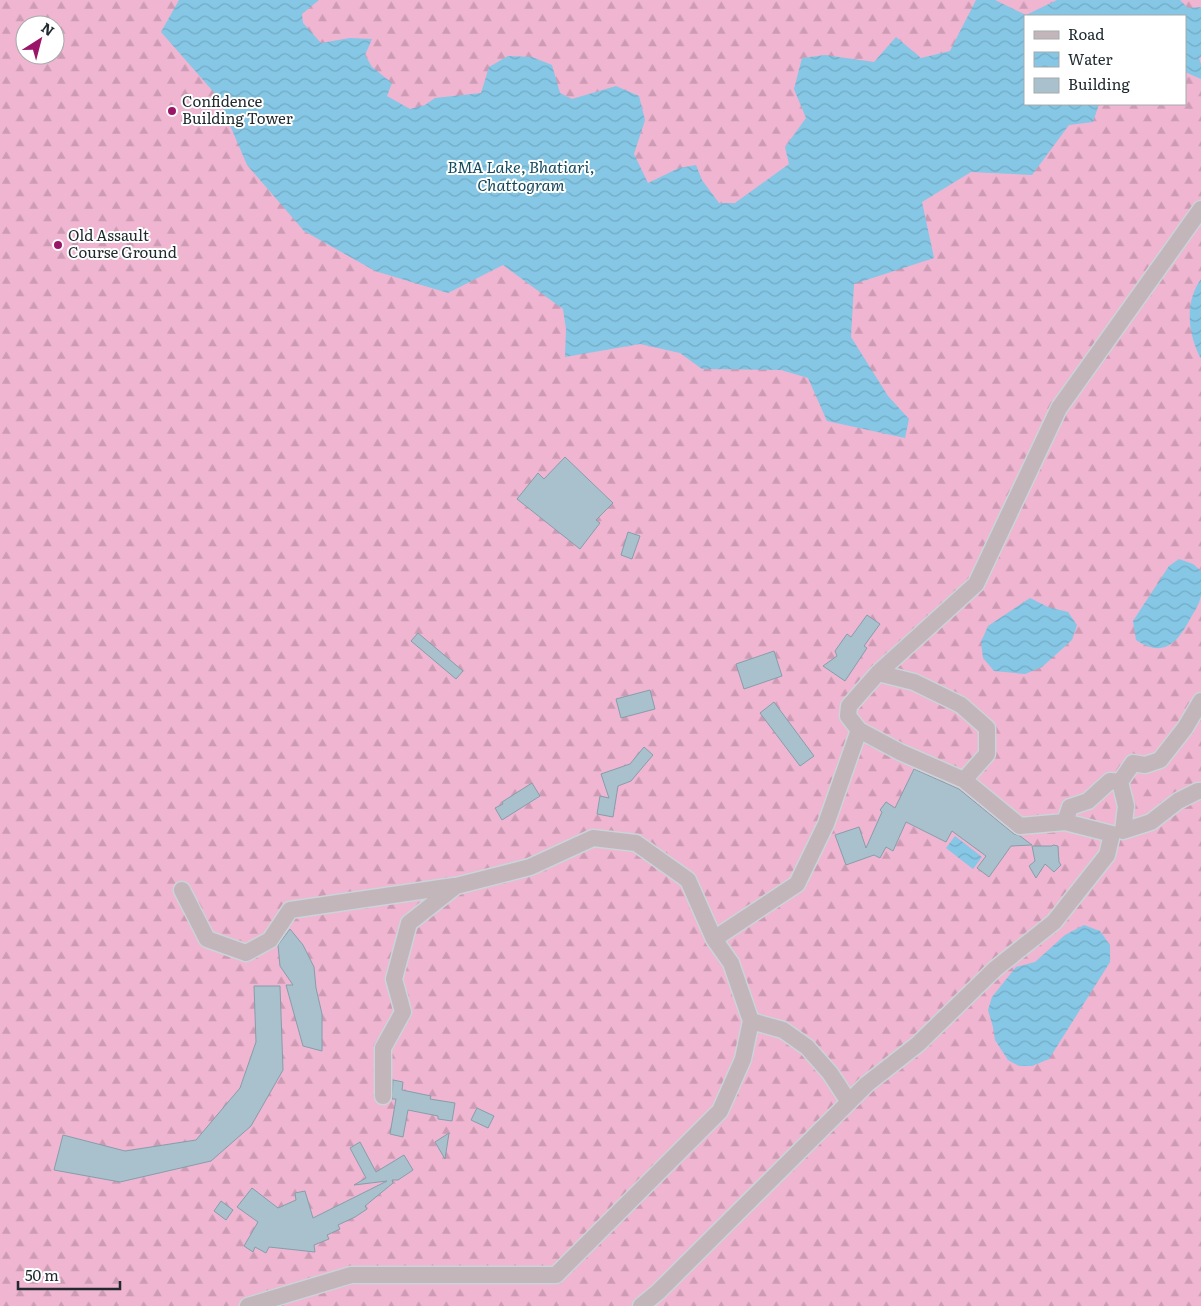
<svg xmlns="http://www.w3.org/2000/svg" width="1201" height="1306" font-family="Literata,serif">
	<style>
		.forest { fill: url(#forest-firs); fill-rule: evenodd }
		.water { fill: url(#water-waves) }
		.building { fill: #a8c1cd; stroke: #869eaa }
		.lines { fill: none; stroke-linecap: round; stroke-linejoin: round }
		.minor-casing { stroke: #cad4d9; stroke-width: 19 }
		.minor { stroke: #c2b6bb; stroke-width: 16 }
		.poi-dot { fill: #9a1568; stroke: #fff; stroke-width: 2 }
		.labels { text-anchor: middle; stroke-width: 4; stroke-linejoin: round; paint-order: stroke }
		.poi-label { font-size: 15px; fill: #202a2f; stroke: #fff; text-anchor: start }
		.water-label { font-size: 16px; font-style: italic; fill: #12495e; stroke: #fff }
	</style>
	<defs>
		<pattern id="forest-firs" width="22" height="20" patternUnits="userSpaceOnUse" patternTransform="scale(1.25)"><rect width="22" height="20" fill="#efb5d1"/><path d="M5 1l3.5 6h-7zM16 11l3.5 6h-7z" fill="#cd9cb4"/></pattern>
		<pattern id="water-waves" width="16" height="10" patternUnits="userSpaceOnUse" patternTransform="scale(1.25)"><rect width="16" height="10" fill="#85c7e5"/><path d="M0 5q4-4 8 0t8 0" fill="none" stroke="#73abc5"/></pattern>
	</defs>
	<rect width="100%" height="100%" fill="#eff9fe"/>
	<path class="forest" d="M0,0h1201v1306h-1201zM1025,16h160v88h-160zM25,25h30v30h-30z"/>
	<path class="water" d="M179,0h140l-17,14 1,9 18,20 29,-5 22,1 -7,16 7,12 20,16 -5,13 23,13 15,-4 10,-7 46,-5 8,-26 19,-11 24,1 20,8 8,28 12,6 44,-13 23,10 6,24 -11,34 14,29 31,-15 17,-3 6,15 17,23h16l54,-39 -4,-17 21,-29 -12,-29 8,-31 23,-3 49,7 22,-25 25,21 29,-7 26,-51h19l31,15 31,-15h123l8,8 13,-1v50l-2,1 2,6v15l-16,-7v-56h-160v88h74l-6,18 -24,3 -37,50 -61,-3 -49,30 12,56 -80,26 -3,53 37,59 21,23 -4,19 -78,-17 -19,-43 -27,-8 -79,-1 -22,-16 -40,-9 -75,13 1,-28 -3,-20 -60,-44 -55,28 -73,-22 -71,-40 -57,-66 -29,-68 -57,-65z
		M1201,279v80c-13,-25 -17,-56 0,-80z
		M1179,559l14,5 8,7c0,8 0,16 0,24 -1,9 -7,17 -11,24 -13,25 -27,39 -54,21l-3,-19 36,-55z
		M1030,598l18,9 20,5 9,13 -5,15 -30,27 -17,7 -31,-3 -11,-13 -2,-16 7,-16z
		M955,836l27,21 -9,12 -27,-21z
		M1084,925l16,6 10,14v17l-61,97 -17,7h-13l-11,-6 -13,-20 -2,-13 -5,-17 4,-13 24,-30 19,-5 30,-27z"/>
	<path class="building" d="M565,457l48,46 -17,17 4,3 -20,26 -63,-50 21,-26 6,6z
		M628,532l12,4 -8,23 -11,-4z
		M867,615l13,9 -16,22 3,2 -22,33 -22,-15 14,-10 -2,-5 12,-17 4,3z
		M418,633l45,38 -7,8 -45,-38z
		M774,651l8,25 -38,13 -8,-25z
		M650,690l5,19 -34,9 -5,-19z
		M774,702l40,54 -14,10 -40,-53z
		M644,747l9,8 -22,26 -13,5 -5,31 -16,-3 3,-18 9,2 -8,-24 29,-10z
		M914,769l45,20 55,45 6,2 12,9 -21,1 -22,31 -12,-9 9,-12 -34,-25 -6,11 -40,-20 -13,29 -7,-4 -6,11 -6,-3 -28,10 -11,-30 24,-8 7,21 16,-36 -2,-2 6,-8 9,6z
		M532,783l8,13 -38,24 -7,-12 8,-4 -1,-2z
		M1053,845l5,1 1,16 2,3 -7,7 -9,-8 -9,14 -7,-12 6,-5 -3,-15h20z
		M290,929l13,16 11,22 2,21 6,26v37l-19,-5 -17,-61h7l-13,-19 -2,-21z
		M254,986h26l3,84 -32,56 -40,35 -91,21 -66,-12 9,-35 62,16 71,-11 44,-52 16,-46z
		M393,1080l10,2 -1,8 29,6 -1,3 25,4 -3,18 -14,-2v-3l-30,-6 -5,27 -13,-3 6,-35h-4z
		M477,1108l17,8 -6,12 -17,-8z
		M449,1133l-4,26 -10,-17z
		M360,1142l16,30 28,-17 9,15 -15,10h-6l1,3 -28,23 2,3 -12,8 -17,8 2,4 -13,6 2,4 -15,6 1,7 -46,-5 -3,6 -11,-6 -2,5 -9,-6 14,-24 -21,-15 15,-19 26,20 18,-8 -1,-7 10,-2 8,27 74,-37 -33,4 12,-7 -16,-30z
		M221,1201l12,9 -7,10 -12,-9z"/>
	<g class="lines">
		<g class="minor-casing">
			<path id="minor" d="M878,673l36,9 47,23 26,23v26l-23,26
				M1120,782l6,24 -3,25 28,-9 27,-21 20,-10h3
				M1065,822l5,-15 18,-6 22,-20 10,1 13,-19 12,2 15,-5 25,-32 16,-27
				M182,890l25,49 39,14 24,-13 20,-30 164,-24
				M751,1021l32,9 24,17 23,26 19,29
				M383,1096v-48l20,-36 -9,-33 15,-56 47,-37 74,-19 63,-29 43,5 52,37 26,59
				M248,1306l103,-31h205l164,-164 23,-52 8,-38 -20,-58 -17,-24 83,-55 29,-60 33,-94
				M641,1306l17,-14 209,-208 51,-40 77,-75 59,-47 53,-67 5,-21 -47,-12 -45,4 -56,-46 -64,-28 -41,-22 -11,-14 1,-10 29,-33 98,-89 83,-176 142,-199"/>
		</g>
		<use href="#minor" class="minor"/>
	</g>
	<g class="poi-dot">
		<circle cx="172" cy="111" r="5"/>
		<circle cx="58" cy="245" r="5"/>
	</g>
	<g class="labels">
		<g class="poi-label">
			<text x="182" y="107">Confidence<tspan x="182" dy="17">Building Tower</tspan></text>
			<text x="68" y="241">Old Assault<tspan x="68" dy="17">Course Ground</tspan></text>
		</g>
		<g class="water-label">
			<text x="521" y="173">BMA Lake, Bhatiari,<tspan x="521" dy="18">Chattogram</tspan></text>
		</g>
	</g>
	<rect x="1024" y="15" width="162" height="90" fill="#ffffff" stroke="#a6aaac"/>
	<rect x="1034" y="31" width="25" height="8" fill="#c2b6bb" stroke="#a6aaac"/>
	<text x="1068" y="40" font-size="15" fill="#202a2f">Road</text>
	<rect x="1034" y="52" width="25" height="15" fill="url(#water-waves)" stroke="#a6aaac"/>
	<text x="1068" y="65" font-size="15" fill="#202a2f">Water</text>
	<rect x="1034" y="78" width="25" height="15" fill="#a8c1cd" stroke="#a6aaac"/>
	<text x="1068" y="90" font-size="15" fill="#202a2f">Building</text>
	<g transform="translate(40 40) rotate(36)"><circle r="24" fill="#ffffff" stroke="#a6aaac"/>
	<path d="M0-4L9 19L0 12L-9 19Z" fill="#9a1568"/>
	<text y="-8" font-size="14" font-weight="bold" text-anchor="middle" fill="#202a2f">N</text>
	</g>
	<path d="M18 1281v8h102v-8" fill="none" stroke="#202a2f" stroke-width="2.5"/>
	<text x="25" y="1281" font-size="15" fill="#202a2f" stroke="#ffffff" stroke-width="4" paint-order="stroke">50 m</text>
</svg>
